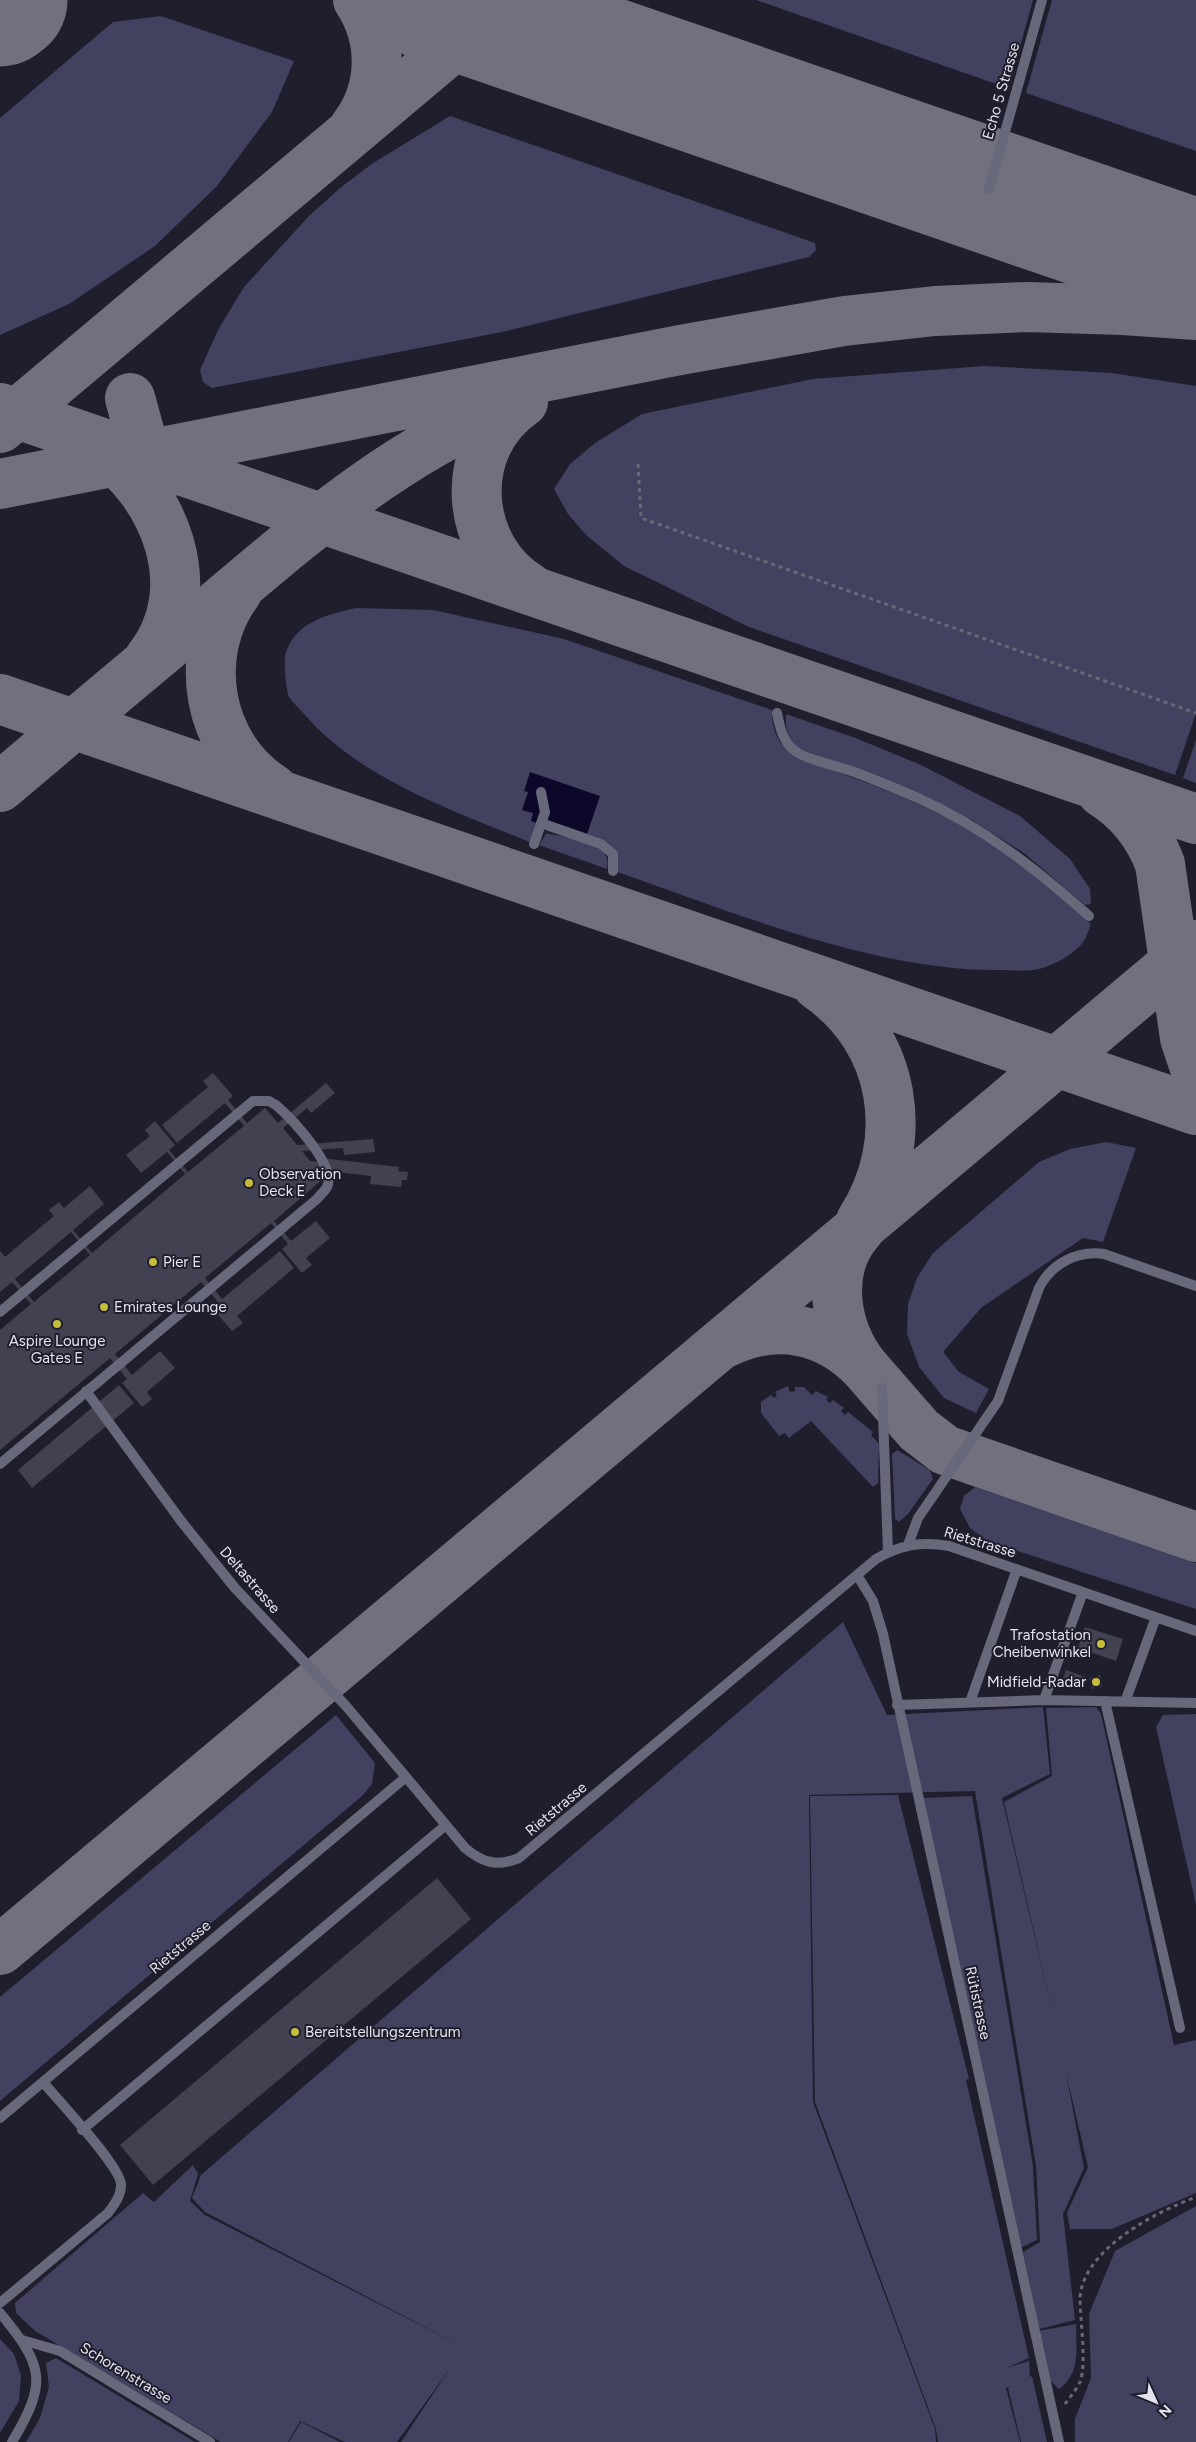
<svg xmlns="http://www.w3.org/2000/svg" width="1196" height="2442" font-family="Figtree,sans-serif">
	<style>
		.green { fill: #424160 }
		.water { fill: #0d0829 }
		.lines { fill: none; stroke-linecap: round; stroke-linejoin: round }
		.taxiway { stroke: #70707e; stroke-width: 50 }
		.runway { stroke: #70707e; stroke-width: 125 }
		.building { fill: #414152; fill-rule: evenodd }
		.path { stroke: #686876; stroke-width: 3; stroke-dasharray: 4 4; stroke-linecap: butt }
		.service { stroke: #68687b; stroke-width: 10 }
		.poi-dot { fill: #c6bc3c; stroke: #1e1e2d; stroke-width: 2 }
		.labels { text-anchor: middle; stroke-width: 4; stroke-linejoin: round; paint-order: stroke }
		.street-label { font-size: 15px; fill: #e4e4ef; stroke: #1e1e2d }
		.poi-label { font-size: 15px; fill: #e4e4ef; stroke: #1e1e2d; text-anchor: start }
	</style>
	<rect width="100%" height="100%" fill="#1e1e2d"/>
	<path class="green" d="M756,0h277l-22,79 -12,6z
		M1052,0h144v151l-170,-58z
		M161,16l133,45 -22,51 -55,74 -62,60 -86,58 -69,31v-217l113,-96z
		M450,116l365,127 1,7 -7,7 -307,75 -290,56 -9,-6 -3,-12 18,-40 26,-43 65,-71 31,-28 33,-25z
		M984,366l128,7 84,13v327l-21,62 -426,-148 -125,-61 -38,-31 -18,-21 -14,-25 16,-25 25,-21 47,-29 171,-35z
		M356,608l77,2 131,29 208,71c0,23 7,36 27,49 69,23 141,49 202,89 32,22 61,50 90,76 -2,5 -4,12 -7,17 -9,13 -30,24 -45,28 -11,3 -26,1 -37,1 -124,2 -268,-57 -384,-98 0,-16 -2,-25 -16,-33l-64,-22 -8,25c-77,-31 -171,-64 -226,-128 -4,-5 -11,-11 -15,-17 -3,-7 -5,-34 -4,-41 9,-34 41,-41 71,-48z
		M786,714l72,25 63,26 99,51 50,43 20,30 1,15 -6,1 -61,-52 -51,-32 -176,-74c-9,-11 -12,-18 -11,-33z
		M1196,740v43l-13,-5z
		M546,834c13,0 52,9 59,20 3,5 3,10 2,15l-68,-24z
		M1106,1142l30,6 -33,94 -20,-4 -102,70 -38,44 16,20 30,17 -13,24 -32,-15 -25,-31 -12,-33 1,-30 9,-26 16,-25 106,-91 31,-13z
		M788,1386l2,6 5,-1v-4h9l8,8 4,-4 12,6 -2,3 4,3 3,-3 11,8 -3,3 4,4 3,-3 25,20 -2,3 8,9 -1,39 -5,4 -62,-66 -22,17 -4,-5 -6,3 -18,-23v-11l10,-7 3,3 3,-3 -2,-3z
		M897,1450l33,20 3,9 -25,35 -9,8 -4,-3 -3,-65z
		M975,1487l221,76v46l-209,-68 -17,-13 -10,-19 4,-13z
		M843,1622l44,93 156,-8 7,67 -48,24 52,221 -50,-217 48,-26 -6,-68 50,-1 5,7 73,331 22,-5v153l-84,36h-42l-3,-16 21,-46 -22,-94 18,95 -21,46 12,106 -36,9 -16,-77 17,-10 -4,-76 -61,-375 -166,4 4,307 122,327 1,13h-535l50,-75 -54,75h-52l-45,-21 -12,21h-67l-186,-111 -19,-18 -1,-10 128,-110 11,9 39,-37 5,9 -8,27 15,14 260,133 -260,-136 -13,-14 9,-23z
		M1196,1714v191l-40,-178 7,-12z
		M336,1715l39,48 -3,21 -10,12 -362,305v-104z
		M898,1795l71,284 -3,1 63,278 -23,10 23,-7 1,16 2,-1 15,66h-26l-13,-54 3,-2 -5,2 14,54h-82l-2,-13 -121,-327 -5,-306z
		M972,1796l61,370 4,74 -17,8 -98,-450z
		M1196,2206v236h-121v-23l16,-41 -2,-64 26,-63z
		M1076,2324c0,25 5,49 -17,65l-12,-12 -9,-46z
		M0,2339l14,15 7,22 -2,25 -19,32z
		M56,2358l139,84h-169l14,-24 9,-31 -3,-24z
		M301,2422l39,20h-51z"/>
	<path class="water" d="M530,772l70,24 -15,44 -54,-19 2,-8 -11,-3 6,-18 -4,-1z"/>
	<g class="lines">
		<path class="taxiway" d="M0,8l13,-8
			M457,46c28,-15 60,-15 90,-7
			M354,128c29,-38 30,-88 4,-128
			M130,398l24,87
			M523,402c-66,45 -60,146 8,187
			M0,408l1196,411
			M0,428l509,-428
			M99,448c66,44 105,142 50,211
			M0,484l680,-134 164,-29 91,-10 92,-4 96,3 73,5
			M237,592c-46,62 -30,155 36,197
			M0,699l1196,411
			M0,787c72,-61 144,-122 217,-182 97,-82 179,-153 298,-203
			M1102,792c27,17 47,42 58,72l25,174 11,33
			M817,985c80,55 95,156 44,236
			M725,1343c50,-25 102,-15 140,25 -31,-37 -41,-100 -5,-139
			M865,1368l54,62 26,20 251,87
			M0,1950l1196,-1005"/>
		<path class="runway" d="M434,0l762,262
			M0,4l5,-4"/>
	</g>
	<path class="building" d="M213,1073l20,23 -5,4 19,23 18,-15 13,15 48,-40 9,10 -24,20 -4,-5 -24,20 14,17 76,-6 2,13 -31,3 -1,-7 -41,3 8,10 11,1v-4l78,9 -1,4 10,1 -1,8h-5l-1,7 -31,-3 1,-8 -53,-6 6,8 -50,43 17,20 25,-20 14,17 -24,20 6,7 -10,8 -20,-24 6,-5 -17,-21 -66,55 17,21 58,-48 14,17 -57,48 6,7 -11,8 -20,-23 6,-6 -17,-20 -86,72 17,21 28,-24 15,17 -28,24 5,7 -10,8 -20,-24 5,-4 -17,-21 -110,92v-120l31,-26 -19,-22 -12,10v-41l5,6 49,-41 -5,-6 10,-8 5,6 26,-22 14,18 -31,26 19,23 93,-79 -18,-22 -26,21 -15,-18 24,-19 -5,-6 10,-9 20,24 -6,5 19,22 56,-46 -19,-23 -48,40 -15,-18 46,-38 -5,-6zM71,1232l19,23 -56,47 -19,-23z
		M119,1385l15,18 -102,85 -14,-18z
		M1085,1627l38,12 -7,22 -38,-13z
		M1066,1670l19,7 -3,8 -19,-7z
		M1100,1675l2,11 -10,3 -2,-11z
		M437,1878l34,41 -318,266 -33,-40z"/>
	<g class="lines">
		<path class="path" d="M638,464l3,54 555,195
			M1065,2404c5,-7 12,-15 15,-22 7,-17 0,-64 0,-84 3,-49 76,-86 116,-101"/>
		<path class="service" d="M989,189l53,-189
			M777,713c3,16 7,33 23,41 17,8 37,12 54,18 22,8 43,17 64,26 65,29 118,71 171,118
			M541,823l60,21 12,10v17
			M534,844l11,-32 -4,-20
			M0,1312l253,-211h16l7,4c16,14 61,61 51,82 -2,4 -7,8 -10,12l-317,265
			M882,1388l6,164
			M86,1391l95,130 54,67 111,118 60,71
			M908,1545l10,-27 80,-117 41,-113c12,-24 38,-38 65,-34l92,32
			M857,1575l16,26 10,33 176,808
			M1044,1700l39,-108
			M1105,1701l75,327
			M970,1702l47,-133
			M1125,1702l31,-85
			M897,1705l147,-5 152,3
			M0,2118l406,-341 59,71c18,15 32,19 54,10l357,-299c24,-14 45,-18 73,-13l247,85
			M82,2130l364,-305
			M0,2303l108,-90c6,-8 13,-17 13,-28 1,-17 -64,-86 -78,-103
			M0,2313c44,53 48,69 12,129
			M22,2340l38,11 150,91"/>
	</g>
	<g class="poi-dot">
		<circle cx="249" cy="1183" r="5"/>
		<circle cx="153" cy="1262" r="5"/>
		<circle cx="104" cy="1307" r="5"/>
		<circle cx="57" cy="1324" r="5"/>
		<circle cx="1101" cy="1644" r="5"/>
		<circle cx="1096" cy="1682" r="5"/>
		<circle cx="295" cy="2032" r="5"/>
	</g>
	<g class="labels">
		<g class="street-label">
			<text transform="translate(1001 91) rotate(-74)" y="5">Echo 5 Strasse</text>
			<text transform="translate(980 1542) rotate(17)" y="5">Rietstrasse</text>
			<text transform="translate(250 1580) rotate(49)" y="5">Deltastrasse</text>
			<text transform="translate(556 1809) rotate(-40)" y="5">Rietstrasse</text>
			<text transform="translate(180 1947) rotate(-40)" y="5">Rietstrasse</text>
			<text transform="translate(978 2003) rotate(78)" y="5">Rütistrasse</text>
			<text transform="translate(126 2373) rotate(31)" y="5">Schorenstrasse</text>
		</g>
		<g class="poi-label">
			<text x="259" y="1179">Observation<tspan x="259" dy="17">Deck E</tspan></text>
			<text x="163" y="1267">Pier E</text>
			<text x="114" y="1312">Emirates Lounge</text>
			<text x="57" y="1346" text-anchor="middle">Aspire Lounge<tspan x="57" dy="17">Gates E</tspan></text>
			<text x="1091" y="1640" text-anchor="end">Trafostation<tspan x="1091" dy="17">Cheibenwinkel</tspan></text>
			<text x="1086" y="1687" text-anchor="end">Midfield-Radar</text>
			<text x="305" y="2037">Bereitstellungszentrum</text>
		</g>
	</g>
	<g transform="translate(1156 2402) rotate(134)" stroke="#1e1e2d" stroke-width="4" paint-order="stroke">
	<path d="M0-4L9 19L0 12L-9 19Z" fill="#e4e4ef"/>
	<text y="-8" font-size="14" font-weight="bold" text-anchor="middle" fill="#e4e4ef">N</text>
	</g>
</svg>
